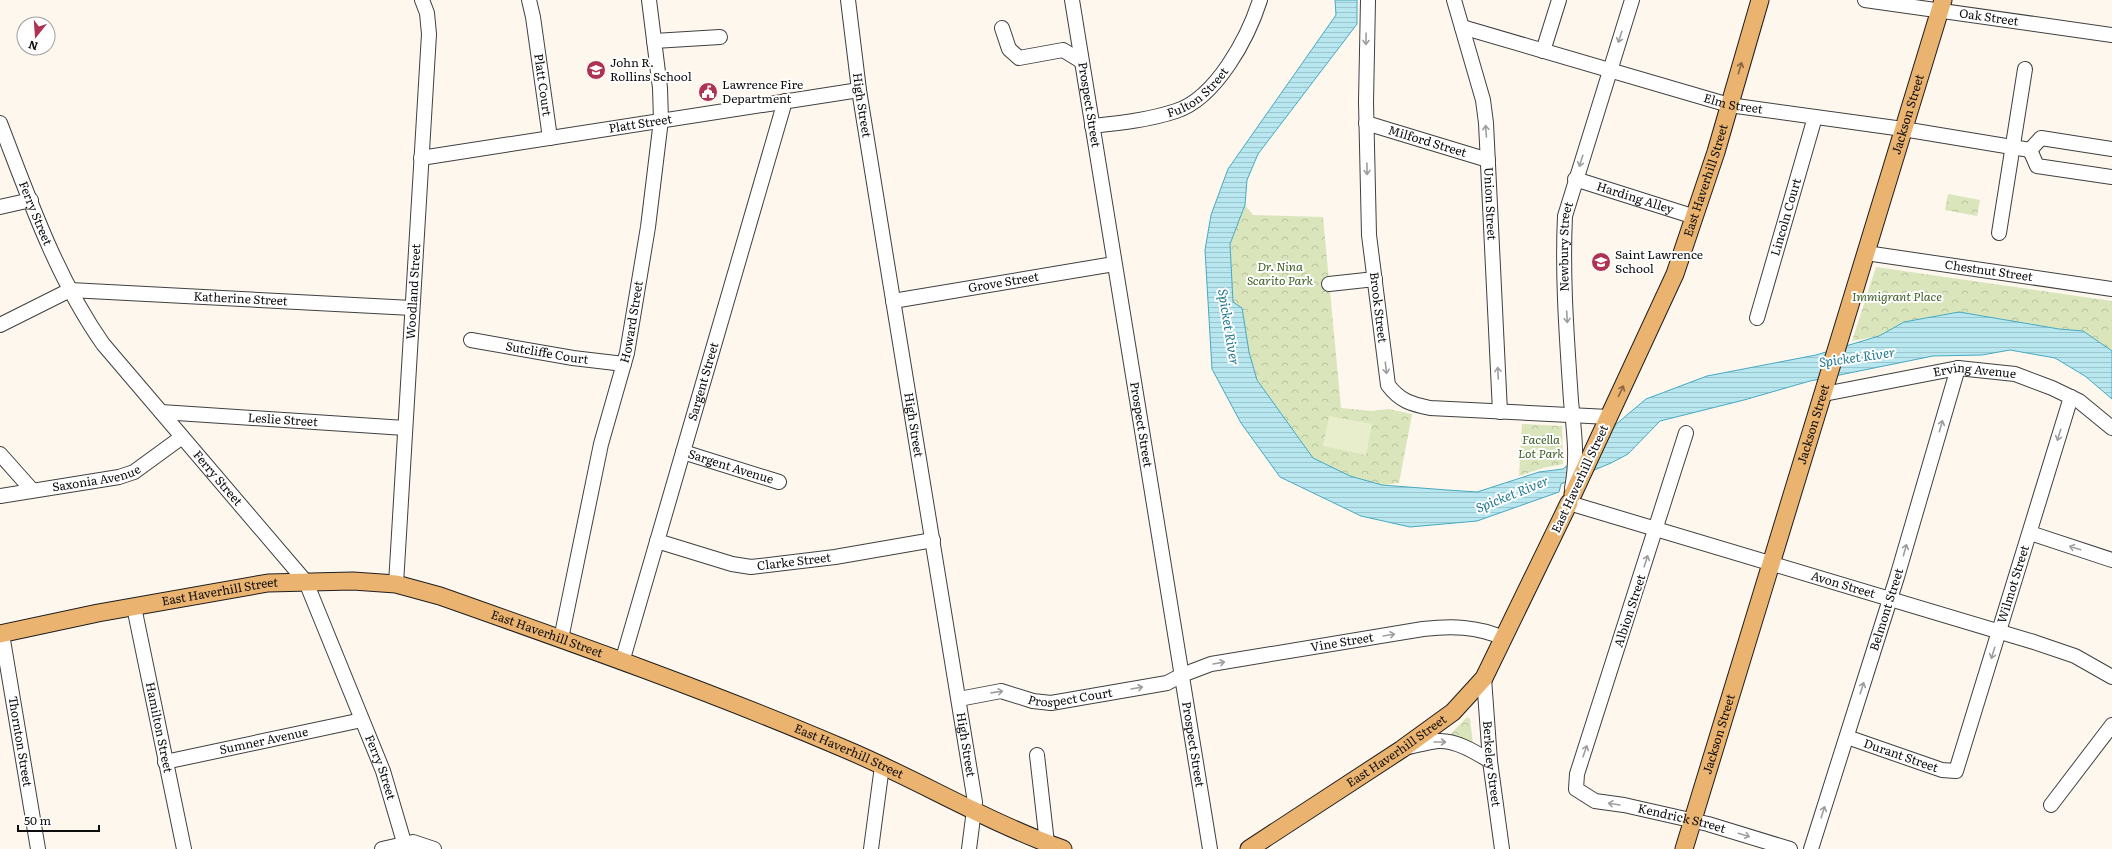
<svg xmlns="http://www.w3.org/2000/svg" width="2112" height="849" font-family="Literata,serif">
	<style>
		.park { fill: url(#park-crowns) }
		.pitch { fill: #e8edcc }
		.water { fill: url(#water-rules); stroke: #46aac0 }
		.lines { fill: none; stroke-linecap: round; stroke-linejoin: round }
		.minor-casing { stroke: #404040; stroke-width: 16 }
		.major-casing { stroke: #1e1e1e; stroke-width: 19 }
		.minor { stroke: #fff; stroke-width: 14 }
		.major { stroke: #ebb370; stroke-width: 17 }
		.oneway { stroke: #9e9e9e }
		.oneway2 { stroke: #876843 }
		.labels { text-anchor: middle; stroke-width: 4; stroke-linejoin: round; paint-order: stroke }
		.street-label { font-size: 12px; fill: #0d0d0d; stroke: #fff }
		.poi-label { font-size: 12px; fill: #0d0d0d; stroke: #fff; text-anchor: start }
		.park-label { font-size: 12px; font-style: italic; fill: #3c5e23; stroke: #fff }
		.water-label { font-size: 13px; font-style: italic; fill: #227a92; stroke: #fff }
	</style>
	<defs>
		<pattern id="park-crowns" width="20" height="18" patternUnits="userSpaceOnUse"><rect width="20" height="18" fill="#dae5bb"/><path d="M2 6a3 3 0 1 1 6 0M12 15a3 3 0 1 1 6 0" fill="none" stroke="#bac3a0"/></pattern>
		<pattern id="water-rules" width="6" height="5" patternUnits="userSpaceOnUse"><rect width="6" height="5" fill="#b8e7f0"/><path d="M0 2.5h6" fill="none" stroke="#9dc5cd"/></pattern>
	</defs>
	<rect width="100%" height="100%" fill="#fdf7ee"/>
	<path class="park" d="M1948,194l32,6 -3,16 -32,-6z
		M1245,205l8,10 70,2 18,191 31,3 16,-2 24,5 -13,69 -17,2 -32,-9 -38,-18 -55,-78 -24,-78 -3,-58z
		M1876,267l236,34v50l-29,-20 -24,-2 -100,-17 -55,10 -25,14 -27,5z
		M1522,424l40,2 1,38 -20,4 -24,8z
		M1467,717l3,2 3,25 -24,-8z"/>
	<path class="pitch" d="M1329,416l43,8 -6,31 -43,-9z"/>
	<path class="water" d="M1335,0h22v24l-99,130 -11,26 -2,25 -15,39 3,58 9,6 7,44 8,28 56,78 37,18 32,9 65,5 30,2 62,-20 24,-3 83,-70 61,-23 109,-21 63,-19 25,-14 55,-10 100,17 24,2 29,20v48l-27,-23 -30,-18 -45,-8 -28,5 -49,1 -123,25 -66,19 -84,21 -32,33 -17,9 -50,21 -2,8 -82,29 -67,6 -49,-11 -81,-39 -39,-54 -29,-54 -7,-119 6,-35 17,-46 108,-154z"/>
	<g class="lines">
		<g class="minor-casing">
			<g id="minor">
				<path id="s1" d="M529,0l4,17 17,121"/>
				<path id="s2" d="M848,0l11,90 27,167 89,545 -6,47"/>
				<path id="s3" d="M1072,0l138,849"/>
				<path id="s4" d="M1368,0l-2,102 3,133 19,150c12,16 23,19 42,23l179,9"/>
				<path id="s5" d="M1454,0l29,100 3,23 14,289"/>
				<path id="s6" d="M1865,0l247,35"/>
				<path id="s7" d="M1462,27l267,78 174,24 127,21"/>
				<path d="M1002,28l7,21 10,9 44,-8 18,11"/>
				<path d="M654,41l66,-4"/>
				<path d="M1543,51l16,-51"/>
				<path id="s8" d="M0,123c29,75 56,154 103,221l203,238 77,189 23,78"/>
				<path id="s9" d="M1366,123l122,37"/>
				<path id="s10" d="M1092,126c28,-3 57,-6 84,-15 40,-13 72,-73 84,-111"/>
				<path d="M2030,150l7,16 75,11"/>
				<path d="M2030,150l11,-12 71,11"/>
				<path id="s11" d="M421,158l438,-68"/>
				<path id="s12" d="M1575,179l120,38"/>
				<path d="M0,207l31,-7"/>
				<path d="M1999,233l26,-164"/>
				<path id="s13" d="M1866,253l246,36"/>
				<path d="M1329,284l46,-5"/>
				<path id="s14" d="M893,301l221,-37"/>
				<path id="s15" d="M1757,318l58,-201"/>
				<path id="s16" d="M0,325l70,-35 342,18"/>
				<path id="s17" d="M471,340l102,18 51,6"/>
				<path id="s18" d="M1824,394l134,-26 57,6 37,14 27,13 33,27"/>
				<path id="s19" d="M161,412l244,16"/>
				<path id="s20" d="M1686,433l-109,341 -1,15 19,12 29,4 84,19 82,25"/>
				<path id="s21" d="M683,452l96,30"/>
				<path d="M0,454l32,36"/>
				<path id="s22" d="M1572,488c6,-30 2,-57 -1,-87 -4,-61 -9,-124 -6,-185l67,-216"/>
				<path id="s23" d="M0,496l119,-19 15,-5 48,-35"/>
				<path id="s24" d="M1569,503l465,139 41,14 37,21"/>
				<path d="M2030,533l82,27"/>
				<path id="s25" d="M657,541l75,23 19,3 84,-10 98,-17"/>
				<path id="s26" d="M396,584l33,-550 -2,-21 -5,-13"/>
				<path id="s27" d="M134,607l50,242"/>
				<path id="s28" d="M2,634l36,215"/>
				<path id="s29" d="M561,639l40,-195 26,-91 21,-126 13,-107 -1,-32 -11,-88"/>
				<path id="s30" d="M622,662l163,-561"/>
				<path id="s31" d="M1484,678l6,83 12,88"/>
				<path id="s32" d="M959,699l42,-8 32,10 18,2 116,-20 15,-8 29,-11 212,-35c28,-3 54,-3 80,9"/>
				<path id="s33" d="M1847,737l95,33 14,1 115,-374"/>
				<path d="M1404,748c11,-2 23,-6 34,-7 18,-1 37,11 52,20"/>
				<path d="M1037,755l10,88"/>
				<path id="s34" d="M165,762l197,-42"/>
				<path d="M2051,805l61,-80"/>
				<path d="M382,849l31,-7 21,7"/>
				<path d="M871,849l11,-83"/>
				<path id="s35" d="M1811,849l86,-272 61,-209"/>
			</g>
		</g>
		<g class="major-casing">
			<g id="major">
				<path id="s36" d="M1573,494l102,-220 41,-122 44,-152"/>
				<path id="s37" d="M0,634l98,-21 170,-30 85,-2 43,3 44,12c136,48 272,96 405,153 74,31 142,73 218,100"/>
				<path id="s38" d="M1249,849l153,-100 51,-37 31,-34 85,-175"/>
				<path id="s39" d="M1684,849l259,-849"/>
			</g>
		</g>
		<use href="#minor" class="minor"/>
		<use href="#major" class="major"/>
	</g>
	<defs><path id="oneway-shaft" d="M-6 0H5M1.5-3L5.5 0L1.5 3" fill="none" stroke-width="1.6" stroke-linecap="round" stroke-linejoin="round"/></defs>
	<g class="oneway">
		<use href="#oneway-shaft" transform="translate(1620 37) rotate(108)"/>
		<use href="#oneway-shaft" transform="translate(1366 39) rotate(91)"/>
		<use href="#oneway-shaft" transform="translate(1486 131) rotate(-94)"/>
		<use href="#oneway-shaft" transform="translate(1581 161) rotate(108)"/>
		<use href="#oneway-shaft" transform="translate(1367 169) rotate(89)"/>
		<use href="#oneway-shaft" transform="translate(1567 317) rotate(87)"/>
		<use href="#oneway-shaft" transform="translate(1386 368) rotate(83)"/>
		<use href="#oneway-shaft" transform="translate(1498 373) rotate(-93)"/>
		<use href="#oneway-shaft" transform="translate(1941 426) rotate(-74)"/>
		<use href="#oneway-shaft" transform="translate(2059 435) rotate(107)"/>
		<use href="#oneway-shaft" transform="translate(2075 548) rotate(-162)"/>
		<use href="#oneway-shaft" transform="translate(1905 550) rotate(-74)"/>
		<use href="#oneway-shaft" transform="translate(1646 561) rotate(-72)"/>
		<use href="#oneway-shaft" transform="translate(1389 635) rotate(-9)"/>
		<use href="#oneway-shaft" transform="translate(1993 653) rotate(107)"/>
		<use href="#oneway-shaft" transform="translate(1219 663) rotate(-10)"/>
		<use href="#oneway-shaft" transform="translate(1137 688) rotate(-10)"/>
		<use href="#oneway-shaft" transform="translate(1862 688) rotate(-72)"/>
		<use href="#oneway-shaft" transform="translate(997 692) rotate(-8)"/>
		<use href="#oneway-shaft" transform="translate(1440 742)"/>
		<use href="#oneway-shaft" transform="translate(1585 751) rotate(-71)"/>
		<use href="#oneway-shaft" transform="translate(1614 804) rotate(-171)"/>
		<use href="#oneway-shaft" transform="translate(1823 812) rotate(-72)"/>
		<use href="#oneway-shaft" transform="translate(1744 835) rotate(17)"/>
	</g>
	<g class="oneway2">
		<use href="#oneway-shaft" transform="translate(1740 68) rotate(-74)"/>
		<use href="#oneway-shaft" transform="translate(1621 391) rotate(-65)"/>
	</g>
	<defs>
		<g id="school-disc" transform="scale(1)"><circle r="9.5" fill="#af3253" stroke="#fff"/><path d="M0-5L7-2L0 1L-7-2ZM-4 1L0 2.5L4 1V4Q0 6-4 4Z" fill="#fff"/></g>
		<g id="civic-disc" transform="scale(1)"><circle r="9.5" fill="#af3253" stroke="#fff"/><path d="M-.6-6.5H3V-4.5H.6V-3L4-1V1h2V6H-6V1h2V-1L-.6-3ZM-1.2 2.5V6h2.4V2.5Z" fill="#fff"/></g>
	</defs>
	<g fill-rule="evenodd">
		<use href="#school-disc" x="596" y="70"/>
		<use href="#civic-disc" x="708" y="92"/>
		<use href="#school-disc" x="1601" y="262"/>
	</g>
	<g class="labels">
		<g class="street-label">
			<text dy="4" stroke="none"><textPath href="#s6" startOffset="125">Oak Street</textPath></text>
			<text dy="4" stroke="none"><textPath href="#s1" startOffset="86">Platt Court</textPath></text>
			<text dy="4" stroke="none"><textPath href="#s10" startOffset="114">Fulton Street</textPath></text>
			<text dy="4" stroke="none"><textPath href="#s7" startOffset="282">Elm Street</textPath></text>
			<text dy="4" stroke="none"><textPath href="#s2" startOffset="106">High Street</textPath></text>
			<text dy="4" stroke="none"><textPath href="#s3" startOffset="106">Prospect Street</textPath></text>
			<text dy="4" stroke="none"><textPath href="#s39" startOffset="768">Jackson Street</textPath></text>
			<text dy="4" stroke="none"><textPath href="#s11" startOffset="222">Platt Street</textPath></text>
			<text dy="4" stroke="none"><textPath href="#s9" startOffset="64">Milford Street</textPath></text>
			<text dy="4" stroke="none"><textPath href="#s36" startOffset="341">East Haverhill Street</textPath></text>
			<text dy="4" stroke="none"><textPath href="#s12" startOffset="63">Harding Alley</textPath></text>
			<text dy="4" stroke="none"><textPath href="#s5" startOffset="208">Union Street</textPath></text>
			<text dy="4" stroke="none"><textPath href="#s8" startOffset="97">Ferry Street</textPath></text>
			<text dy="4" stroke="none"><textPath href="#s15" startOffset="105">Lincoln Court</textPath></text>
			<text dy="4" stroke="none"><textPath href="#s22" startOffset="242">Newbury Street</textPath></text>
			<text dy="4" stroke="none"><textPath href="#s13" startOffset="124">Chestnut Street</textPath></text>
			<text dy="4" stroke="none"><textPath href="#s14" startOffset="112">Grove Street</textPath></text>
			<text dy="4" stroke="none"><textPath href="#s26" startOffset="293">Woodland Street</textPath></text>
			<text dy="4" stroke="none"><textPath href="#s16" startOffset="249">Katherine Street</textPath></text>
			<text dy="4" stroke="none"><textPath href="#s4" startOffset="308">Brook Street</textPath></text>
			<text dy="4" stroke="none"><textPath href="#s29" startOffset="325">Howard Street</textPath></text>
			<text dy="4" stroke="none"><textPath href="#s17" startOffset="77">Sutcliffe Court</textPath></text>
			<text dy="4" stroke="none"><textPath href="#s18" startOffset="153">Erving Avenue</textPath></text>
			<text dy="4" stroke="none"><textPath href="#s30" startOffset="292">Sargent Street</textPath></text>
			<text dy="4" stroke="none"><textPath href="#s19" startOffset="122">Leslie Street</textPath></text>
			<text dy="4" stroke="none"><textPath href="#s2" startOffset="430">High Street</textPath></text>
			<text dy="4" stroke="none"><textPath href="#s3" startOffset="430">Prospect Street</textPath></text>
			<text dy="4" stroke="none"><textPath href="#s39" startOffset="444">Jackson Street</textPath></text>
			<text dy="4" stroke="none"><textPath href="#s21" startOffset="50">Sargent Avenue</textPath></text>
			<text dy="4" stroke="none"><textPath href="#s23" startOffset="98">Saxonia Avenue</textPath></text>
			<text dy="4" stroke="none"><textPath href="#s8" startOffset="421">Ferry Street</textPath></text>
			<text transform="translate(1580 479) rotate(-65)" y="4">East Haverhill Street</text>
			<text dy="4" stroke="none"><textPath href="#s25" startOffset="141">Clarke Street</textPath></text>
			<text dy="4" stroke="none"><textPath href="#s24" startOffset="286">Avon Street</textPath></text>
			<text dy="4" stroke="none"><textPath href="#s33" startOffset="310">Wilmot Street</textPath></text>
			<text dy="4" stroke="none"><textPath href="#s37" startOffset="224">East Haverhill Street</textPath></text>
			<text dy="4" stroke="none"><textPath href="#s35" startOffset="251">Belmont Street</textPath></text>
			<text transform="translate(1630 611) rotate(-72)" y="4">Albion Street</text>
			<text dy="4" stroke="none"><textPath href="#s37" startOffset="560">East Haverhill Street</textPath></text>
			<text dy="4" stroke="none"><textPath href="#s32" startOffset="393">Vine Street</textPath></text>
			<text dy="4" stroke="none"><textPath href="#s32" startOffset="114">Prospect Court</textPath></text>
			<text dy="4" stroke="none"><textPath href="#s27" startOffset="123">Hamilton Street</textPath></text>
			<text dy="4" stroke="none"><textPath href="#s39" startOffset="120">Jackson Street</textPath></text>
			<text dy="4" stroke="none"><textPath href="#s28" startOffset="109">Thornton Street</textPath></text>
			<text dy="4" stroke="none"><textPath href="#s34" startOffset="101">Sumner Avenue</textPath></text>
			<text dy="4" stroke="none"><textPath href="#s2" startOffset="754">High Street</textPath></text>
			<text dy="4" stroke="none"><textPath href="#s3" startOffset="754">Prospect Street</textPath></text>
			<text dy="4" stroke="none"><textPath href="#s38" startOffset="177">East Haverhill Street</textPath></text>
			<text dy="4" stroke="none"><textPath href="#s37" startOffset="884">East Haverhill Street</textPath></text>
			<text dy="4" stroke="none"><textPath href="#s33" startOffset="57">Durant Street</textPath></text>
			<text dy="4" stroke="none"><textPath href="#s31" startOffset="86">Berkeley Street</textPath></text>
			<text dy="4" stroke="none"><textPath href="#s8" startOffset="757">Ferry Street</textPath></text>
			<text dy="4" stroke="none"><textPath href="#s20" startOffset="484">Kendrick Street</textPath></text>
		</g>
		<g class="poi-label">
			<text x="610" y="67">John R.<tspan x="610" dy="14">Rollins School</tspan></text>
			<text x="722" y="89">Lawrence Fire<tspan x="722" dy="14">Department</tspan></text>
			<text x="1615" y="259">Saint Lawrence<tspan x="1615" dy="14">School</tspan></text>
		</g>
		<g class="park-label">
			<text x="1280" y="271">Dr. Nina<tspan x="1280" dy="14">Scarito Park</tspan></text>
			<text x="1897" y="301">Immigrant Place</text>
			<text x="1541" y="444">Facella<tspan x="1541" dy="14">Lot Park</tspan></text>
		</g>
		<g class="water-label">
			<text transform="translate(1229 327) rotate(81)" y="5">Spicket River</text>
			<text transform="translate(1857 357) rotate(-8)" y="5">Spicket River</text>
			<text transform="translate(1512 494) rotate(-22)" y="5">Spicket River</text>
		</g>
	</g>
	<g transform="translate(36 36) rotate(197)"><circle r="19" fill="#ffffff" stroke="#9e9e9e"/>
	<path d="M0-3L7 15L0 10L-7 15Z" fill="#af3253"/>
	<text y="-6" font-size="11" font-weight="bold" text-anchor="middle" fill="#0d0d0d">N</text>
	</g>
	<path d="M18 825v6h81v-6" fill="none" stroke="#0d0d0d" stroke-width="2"/>
	<text x="24" y="825" font-size="12" fill="#0d0d0d" stroke="#ffffff" stroke-width="3" paint-order="stroke">50 m</text>
</svg>
